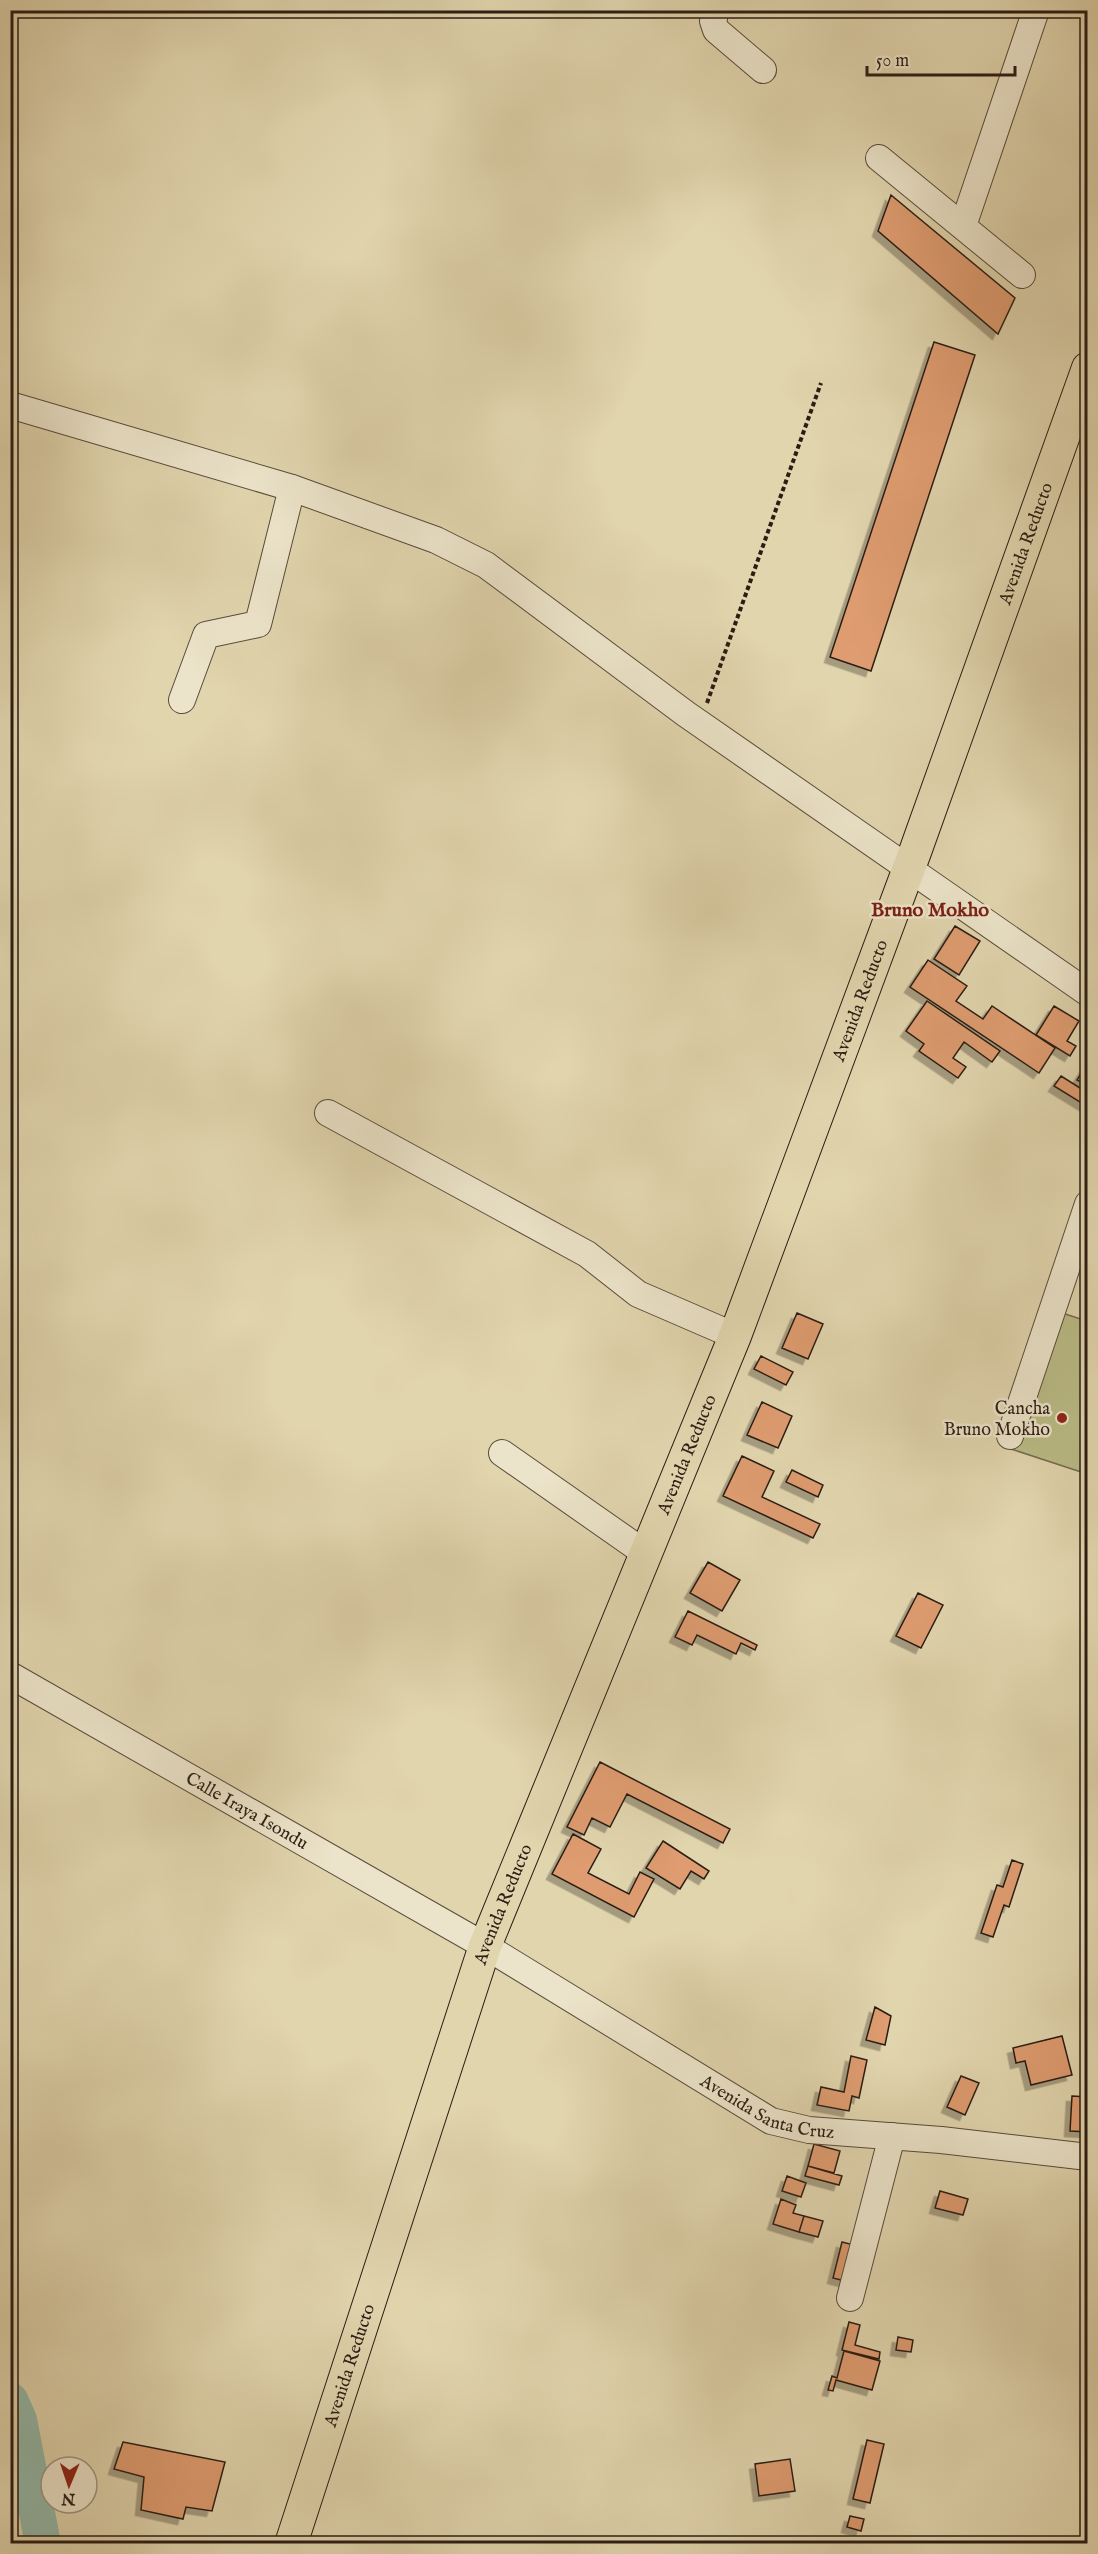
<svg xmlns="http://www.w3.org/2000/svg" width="1098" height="2554" font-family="'IM FELL English',serif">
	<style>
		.green { fill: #b9bb86; stroke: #726c4d; stroke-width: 1.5 }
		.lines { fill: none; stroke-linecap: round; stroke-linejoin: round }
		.river { stroke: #94b9a9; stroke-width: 36 }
		.building { fill: #de9c70; stroke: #2b1d14; stroke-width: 1.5; filter: url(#shadow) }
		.minor-casing { stroke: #584b3a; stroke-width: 28 }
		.major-casing { stroke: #2b1d14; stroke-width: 34 }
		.path { stroke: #2b1d14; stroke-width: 4; stroke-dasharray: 4.5 3; stroke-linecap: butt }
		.minor { stroke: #ece4ca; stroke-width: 26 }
		.major { stroke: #e1d5ae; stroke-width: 32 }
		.poi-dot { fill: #8f2418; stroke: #ece4ca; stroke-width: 2 }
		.labels { text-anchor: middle; stroke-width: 5; stroke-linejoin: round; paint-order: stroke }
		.street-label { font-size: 18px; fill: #2b1d14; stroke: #ece4ca }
		.poi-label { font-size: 18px; fill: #2b1d14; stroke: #ece4ca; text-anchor: end }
		.neighbourhood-label { font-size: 20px; font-weight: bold; fill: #7a1f14; stroke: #ece4ca }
	</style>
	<defs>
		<filter id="shadow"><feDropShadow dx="-5.5" dy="5.5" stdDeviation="0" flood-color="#0004"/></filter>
	</defs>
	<rect width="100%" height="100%" fill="#e1d5ae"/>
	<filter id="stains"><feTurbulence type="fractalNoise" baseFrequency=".00333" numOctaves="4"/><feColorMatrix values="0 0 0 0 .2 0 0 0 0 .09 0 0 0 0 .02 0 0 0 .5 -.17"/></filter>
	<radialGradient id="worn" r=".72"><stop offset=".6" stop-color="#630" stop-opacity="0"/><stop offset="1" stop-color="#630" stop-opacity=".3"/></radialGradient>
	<path class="green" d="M1059,1312l28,9v153l-76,-25z"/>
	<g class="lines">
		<path class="river" d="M10,2400l9,20 24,124"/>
	</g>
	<path class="building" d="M891,195l124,103 -17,36 -120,-103z
		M934,342l41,13 -104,316 -41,-14z
		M955,926l25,15 -21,34 -25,-16z
		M928,960l39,26 -11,15 27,18 9,-13 63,42 -16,25 -129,-86z
		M927,1001l73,50 -8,11 -28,-20 -11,16 13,9 -8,11 -39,-27 5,-7 -18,-13z
		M1054,1006l25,15 -12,20 9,5 -6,10 -34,-21z
		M1088,1063v23l-11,-6z
		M1061,1076l27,17v14l-34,-21z
		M797,1313l26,11 -15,35 -26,-11z
		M761,1356l32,16 -7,13 -32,-16z
		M762,1402l30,14 -14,32 -31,-13z
		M742,1456l32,15 -12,26 58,27 -7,14 -90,-42z
		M792,1470l31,15 -5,12 -32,-15z
		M708,1562l32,18 -18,31 -32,-18z
		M918,1593l25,12 -22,43 -25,-12z
		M688,1611l69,34 -2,5 -14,-7 -5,11 -39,-19 -5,10 -17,-8z
		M600,1762l130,67 -7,14 -96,-49 -17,33 -18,-9 -8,17 -17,-8z
		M573,1834l28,15 -13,24 41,21 11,-22 14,7 -20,38 -82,-43z
		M663,1841l46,30 -5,8 -13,-8 -11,18 -34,-21z
		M1012,1860l11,4 -14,43 -5,-2 -11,32 -12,-4 16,-48 6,2z
		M875,2007l16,9 -6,29 -19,-5z
		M1062,2036l10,39 -41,10 -6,-24 -9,2 -3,-15z
		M851,2056l16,4 -8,38 -7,-2 -3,15 -32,-6 4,-18 23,5z
		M961,2076l18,7 -14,32 -18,-8z
		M1072,2096l16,1v35l-18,-1z
		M814,2144l26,7 -6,22 -26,-7z
		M808,2166l34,10 -3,9 -34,-9z
		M787,2176l19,7 -5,14 -19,-6z
		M940,2191l28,8 -5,16 -28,-7z
		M781,2199l15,6 -3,8 11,3 -5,16 -26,-8z
		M804,2216l19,5 -5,16 -19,-5z
		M842,2242l12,3 -9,36 -12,-3z
		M849,2322l11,3 -5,20 25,7 -1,7 -37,-9z
		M898,2337l15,3 -2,12 -15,-2z
		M844,2351l36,10 -8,29 -36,-10 -3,11 -5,-1 4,-14 5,2z
		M867,2440l17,4 -14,59 -17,-4z
		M123,2442l102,20 -13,49 -26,-4 -3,12 -42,-9 3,-33 -30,-8z
		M790,2459l5,32 -36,5 -4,-32z
		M850,2516l14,3 -3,12 -14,-4z"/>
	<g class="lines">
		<g class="minor-casing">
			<g id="minor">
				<path d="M716,10l-3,11 3,9 47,40"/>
				<path d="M879,158l143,117"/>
				<path d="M963,226l73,-216"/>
				<path d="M10,405l282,83 144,52 50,25 200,149 402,279"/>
				<path d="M182,700l24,-65 52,-11 34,-136"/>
				<path d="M328,1113l259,141 51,40 97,42"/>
				<path d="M1010,1436l78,-232"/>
				<path d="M502,1453l143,100"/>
				<path id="s1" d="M10,1675l475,271 286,175 38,9 132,10 147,17"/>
				<path d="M850,2298l42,-162"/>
			</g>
		</g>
		<g class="major-casing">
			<g id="major">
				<path id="s2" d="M291,2544l194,-598 250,-610 180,-484 173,-484"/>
			</g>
		</g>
		<path class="path" d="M707,703l114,-320"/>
		<use href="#minor" class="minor"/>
		<use href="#major" class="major"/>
	</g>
	<circle class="poi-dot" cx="1062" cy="1418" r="6"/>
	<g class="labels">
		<g class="street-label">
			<text dy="6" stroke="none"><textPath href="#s2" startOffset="2132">Avenida Reducto</textPath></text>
			<text dy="6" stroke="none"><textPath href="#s2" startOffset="1646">Avenida Reducto</textPath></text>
			<text dy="6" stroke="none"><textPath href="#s2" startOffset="1160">Avenida Reducto</textPath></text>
			<text dy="6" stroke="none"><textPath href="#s1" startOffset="273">Calle Iraya Isondu</textPath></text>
			<text dy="6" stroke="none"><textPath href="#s2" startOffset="674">Avenida Reducto</textPath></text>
			<text dy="6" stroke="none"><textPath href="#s1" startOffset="874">Avenida Santa Cruz</textPath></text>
			<text dy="6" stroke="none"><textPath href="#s2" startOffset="188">Avenida Reducto</textPath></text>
		</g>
		<g class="poi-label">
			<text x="1050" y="1414">Cancha<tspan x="1050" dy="21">Bruno Mokho</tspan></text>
		</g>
		<g class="neighbourhood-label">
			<text x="930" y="916">Bruno Mokho</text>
		</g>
	</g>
	<rect width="1098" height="2554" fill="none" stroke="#e1d5ae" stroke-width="36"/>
	<rect x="12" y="12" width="1074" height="2530" fill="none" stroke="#2b1d14" stroke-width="3"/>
	<rect x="18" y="18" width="1062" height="2518" fill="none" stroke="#2b1d14" stroke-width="1.5"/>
	<g transform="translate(69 2485) rotate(182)"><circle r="28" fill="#ece4ca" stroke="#9f9481" stroke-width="1.5"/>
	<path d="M0-4.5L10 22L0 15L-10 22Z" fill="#8f2418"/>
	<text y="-9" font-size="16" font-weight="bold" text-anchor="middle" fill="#2b1d14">N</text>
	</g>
	<path d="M867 66v9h148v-9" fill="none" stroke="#2b1d14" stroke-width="3"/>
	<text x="876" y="66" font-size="18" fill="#2b1d14" stroke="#ece4ca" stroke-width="4.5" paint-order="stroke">50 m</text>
	<rect width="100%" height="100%" filter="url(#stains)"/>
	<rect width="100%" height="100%" fill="url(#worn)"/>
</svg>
